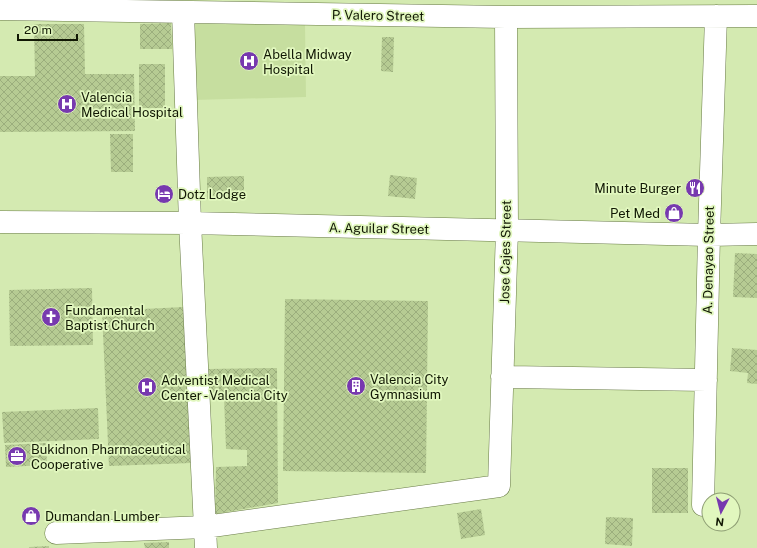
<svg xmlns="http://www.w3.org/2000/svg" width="757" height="548" font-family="'Public Sans',sans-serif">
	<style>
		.built { fill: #c6de9f }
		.building { fill: url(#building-cross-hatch) }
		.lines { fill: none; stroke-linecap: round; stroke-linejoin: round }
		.minor-casing { stroke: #697b47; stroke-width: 23 }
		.minor { stroke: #fff; stroke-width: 22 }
		.labels { text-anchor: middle; stroke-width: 3.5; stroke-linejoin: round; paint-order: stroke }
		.street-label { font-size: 13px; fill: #111804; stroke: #e1f7be }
		.poi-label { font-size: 13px; fill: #111804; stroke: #e1f7be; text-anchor: start }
	</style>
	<defs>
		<pattern id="building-cross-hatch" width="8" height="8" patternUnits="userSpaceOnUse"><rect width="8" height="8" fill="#b6cb93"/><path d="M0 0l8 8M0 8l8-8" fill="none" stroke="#9bae7d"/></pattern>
	</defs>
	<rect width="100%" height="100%" fill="#d4eab1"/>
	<path class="built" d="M191,19l114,6 1,72 -113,3z"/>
	<path class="building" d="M171,23l1,26h-32v-25z
		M34,24h50l1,50h49l1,57 -135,1v-56h35z
		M382,37h12l-1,35 -12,-1z
		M139,64h26v44h-26z
		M110,134h23v38h-22z
		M390,175l27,3 -2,21 -27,-3z
		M244,176v23h-37v-22z
		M735,253l22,1v44l-24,-1z
		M92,288l1,57 -83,1 -1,-56z
		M285,299l143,2 -2,172 -143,-2z
		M184,307l7,156 -82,3 -7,-155z
		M732,348l25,2v34l-10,-1 1,-10 -18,-2z
		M277,368l1,135 -63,11 1,-47 31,-1v-16l-21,-1 -2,-52h-15l-1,-28z
		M98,408l1,31 -95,4 -2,-31z
		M46,443l1,22 -41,2 -1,-22z
		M652,468h36v45h-36z
		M481,509l4,26 -24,4 -4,-26z
		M606,517l27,1 -1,28 -27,-2z
		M169,542v6h-24l-1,-5z
		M49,546v2h-20v-1z"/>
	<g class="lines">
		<g class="minor-casing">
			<path id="minor" d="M0,9l506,8 251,-1
				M183,12l7,211 16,325
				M0,222l190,1 519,12 48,-1
				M502,377l204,3
				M703,505l6,-270 7,-219
				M56,533l149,-6 294,-41 8,-256 -1,-213"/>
		</g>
		<use href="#minor" class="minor"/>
	</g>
	<defs>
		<g id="hospital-disc" transform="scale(1)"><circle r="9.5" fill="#7739af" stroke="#e1f7be"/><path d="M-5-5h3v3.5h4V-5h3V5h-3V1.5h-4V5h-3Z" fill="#fff"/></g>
		<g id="restaurant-disc" transform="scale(1)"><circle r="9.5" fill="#7739af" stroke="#e1f7be"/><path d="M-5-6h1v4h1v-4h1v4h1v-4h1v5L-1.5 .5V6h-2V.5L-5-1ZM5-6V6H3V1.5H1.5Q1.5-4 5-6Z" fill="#fff"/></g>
		<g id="hotel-disc" transform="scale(1)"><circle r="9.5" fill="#7739af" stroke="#e1f7be"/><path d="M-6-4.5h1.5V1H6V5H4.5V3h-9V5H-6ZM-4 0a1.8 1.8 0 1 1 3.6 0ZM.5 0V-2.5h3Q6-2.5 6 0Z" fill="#fff"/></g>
		<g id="shop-disc" transform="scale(1)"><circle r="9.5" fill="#7739af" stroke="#e1f7be"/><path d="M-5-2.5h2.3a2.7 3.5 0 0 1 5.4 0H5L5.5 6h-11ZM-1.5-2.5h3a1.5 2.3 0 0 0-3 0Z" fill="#fff"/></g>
		<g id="church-disc" transform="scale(1)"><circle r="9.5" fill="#7739af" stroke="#e1f7be"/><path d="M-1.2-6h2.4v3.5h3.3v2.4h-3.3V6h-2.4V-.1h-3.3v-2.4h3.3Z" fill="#fff"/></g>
		<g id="building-disc" transform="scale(1)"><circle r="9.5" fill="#7739af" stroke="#e1f7be"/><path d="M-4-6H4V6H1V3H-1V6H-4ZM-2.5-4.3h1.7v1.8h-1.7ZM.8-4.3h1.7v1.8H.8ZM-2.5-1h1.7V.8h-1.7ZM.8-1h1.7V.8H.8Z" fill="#fff"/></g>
		<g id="office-disc" transform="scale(1)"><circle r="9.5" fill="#7739af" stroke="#e1f7be"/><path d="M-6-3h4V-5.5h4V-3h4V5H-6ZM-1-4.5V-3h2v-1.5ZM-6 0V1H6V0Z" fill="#fff"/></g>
	</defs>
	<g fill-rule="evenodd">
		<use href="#hospital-disc" x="249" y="61"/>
		<use href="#hospital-disc" x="67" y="104"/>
		<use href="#restaurant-disc" x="695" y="188"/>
		<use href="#hotel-disc" x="164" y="194"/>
		<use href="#shop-disc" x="674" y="213"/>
		<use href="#church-disc" x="51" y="317"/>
		<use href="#building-disc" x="356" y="386"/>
		<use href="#hospital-disc" x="147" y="387"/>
		<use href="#office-disc" x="17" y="456"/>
		<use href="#shop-disc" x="31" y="516"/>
	</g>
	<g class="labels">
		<g class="street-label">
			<text transform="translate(378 15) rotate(1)" y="5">P. Valero Street</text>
			<text transform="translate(379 228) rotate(1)" y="5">A. Aguilar Street</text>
			<text transform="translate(505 252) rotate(-89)" y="5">Jose Cajes Street</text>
			<text transform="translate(708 260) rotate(-89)" y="5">A. Denayao Street</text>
		</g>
		<g class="poi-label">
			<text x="263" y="59">Abella Midway<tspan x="263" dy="15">Hospital</tspan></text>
			<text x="81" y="102">Valencia<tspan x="81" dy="15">Medical Hospital</tspan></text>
			<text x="681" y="193" text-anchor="end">Minute Burger</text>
			<text x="178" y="199">Dotz Lodge</text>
			<text x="660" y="218" text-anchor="end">Pet Med</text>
			<text x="65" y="315">Fundamental<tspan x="65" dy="15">Baptist Church</tspan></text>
			<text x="370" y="384">Valencia City<tspan x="370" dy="15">Gymnasium</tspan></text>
			<text x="161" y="385">Adventist Medical<tspan x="161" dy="15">Center - Valencia City</tspan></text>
			<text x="31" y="454">Bukidnon Pharmaceutical<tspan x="31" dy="15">Cooperative</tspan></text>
			<text x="45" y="521">Dumandan Lumber</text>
		</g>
	</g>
	<g transform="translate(721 512) rotate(187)"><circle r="19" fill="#e1f7be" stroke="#8e9e74"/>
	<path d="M0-3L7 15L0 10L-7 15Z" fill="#7739af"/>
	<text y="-6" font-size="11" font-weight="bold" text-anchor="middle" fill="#111804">N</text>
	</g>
	<path d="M18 34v6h59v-6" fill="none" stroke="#111804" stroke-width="2"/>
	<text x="24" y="34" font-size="12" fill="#111804" stroke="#e1f7be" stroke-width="3" paint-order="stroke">20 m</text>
</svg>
